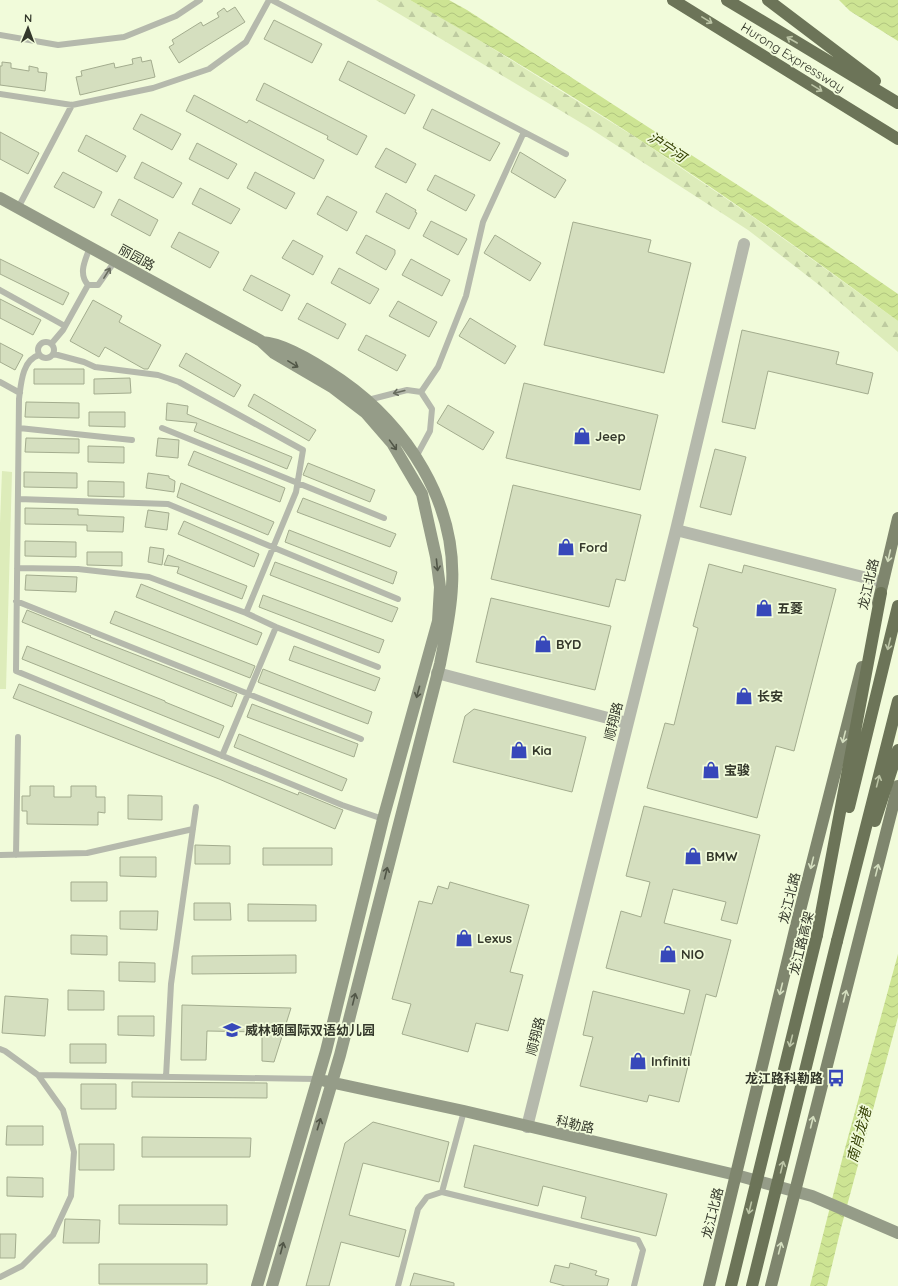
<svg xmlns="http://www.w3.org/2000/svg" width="898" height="1286" font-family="Quicksand,'Noto Sans SC',sans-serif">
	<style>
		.forest { fill: url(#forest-firs) }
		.garden { fill: #ddecba }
		.water { fill: url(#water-waves) }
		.building { fill: #d5dfbf; stroke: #a3ac8e }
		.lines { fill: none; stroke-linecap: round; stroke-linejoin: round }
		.lane { stroke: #b5b9ac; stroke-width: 6 }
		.street { stroke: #b5b9ac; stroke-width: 12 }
		.secondary { stroke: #959c88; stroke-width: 12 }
		.primary { stroke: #7f866e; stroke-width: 12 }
		.highway { stroke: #6c7458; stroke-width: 12 }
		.highway-bridge { stroke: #6c7458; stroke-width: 12 }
		.oneway { stroke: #bcc5a6 }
		.oneway2 { stroke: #686c5f }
		.oneway3 { stroke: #515647 }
		.oneway4 { stroke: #d4debf }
		.labels { text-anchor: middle; stroke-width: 3.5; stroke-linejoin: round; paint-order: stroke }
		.street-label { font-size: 13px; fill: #34382b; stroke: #f1fbda }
		.poi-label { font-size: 13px; font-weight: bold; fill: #34382b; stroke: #f1fbda; text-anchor: start }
		.water-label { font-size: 14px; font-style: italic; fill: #344002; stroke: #f1fbda }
	</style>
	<defs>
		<pattern id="forest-firs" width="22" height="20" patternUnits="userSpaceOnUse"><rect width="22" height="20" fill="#ddecba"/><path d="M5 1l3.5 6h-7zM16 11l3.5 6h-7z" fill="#becba0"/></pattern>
		<pattern id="water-waves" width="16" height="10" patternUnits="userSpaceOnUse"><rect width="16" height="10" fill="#cde493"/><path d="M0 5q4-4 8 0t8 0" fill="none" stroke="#b1c47f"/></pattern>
	</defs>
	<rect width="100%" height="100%" fill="#f1fbda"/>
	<path class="forest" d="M376,0h34l48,27 185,115 113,77 142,102v31l-75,-64 -75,-58 -160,-103z"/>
	<path class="garden" d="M2,471l10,1 -6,217h-6v-166z"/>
	<path class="water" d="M410,0h39l18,10 303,196 128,88v27c-84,-61 -168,-123 -255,-179 -76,-50 -154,-97 -233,-142z
		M839,0h59v41l-48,-30z
		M898,954v63l-57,211 -14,58h-17l34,-134z"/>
	<path class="building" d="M235,7l10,15 -66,41 -10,-16 5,-3 -2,-4 29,-18 2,4 16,-9 -2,-4 7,-5 3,4z
		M274,20l48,24 -10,19 -48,-24z
		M141,57l1,5 9,-2 4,17 -75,18 -4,-18 6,-1 -1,-5 33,-8 1,5 18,-4 -1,-5z
		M348,61l67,34 -10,19 -66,-34z
		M2,62l9,1v5l18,3v-5l9,2v4l9,1 -2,18 -45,-6v-19h2z
		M264,83l103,53 -10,19 -30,-16 1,-3 -72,-36z
		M194,95l53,28 2,-3 75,40 -10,19 -128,-68z
		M432,109l68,34 -10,18 -67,-33z
		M141,114l40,20 -9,16 -39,-21z
		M0,132l39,21 -11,21 -28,-15z
		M86,135l40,21 -9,16 -39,-21z
		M197,143l40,21 -9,15 -39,-20z
		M386,148l30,16 -10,19 -31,-16z
		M520,152l46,28 -11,18 -44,-26z
		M142,162l40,21 -9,15 -39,-20z
		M63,172l39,20 -8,16 -40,-21z
		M255,172l40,21 -9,16 -39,-21z
		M435,175l40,20 -9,16 -39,-21z
		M200,188l40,21 -9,15 -39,-20z
		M386,193l30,17 -1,2 2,1 -8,16 -33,-17z
		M327,196l30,16 -10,19 -30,-17z
		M119,199l39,21 -8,16 -39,-21z
		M431,221l36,18 -9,16 -35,-19z
		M573,222l78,18 -3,12 43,11 -27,110 -120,-28z
		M179,232l40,20 -9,16 -39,-21z
		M366,235l29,15v4l-9,16 -30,-17z
		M495,235l46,28 -11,18 -46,-28z
		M293,240l30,16 -10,19 -31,-17z
		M0,259l69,34 -6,12 -63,-31z
		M411,259l39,21 -8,16 -40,-21z
		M339,268l40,21 -9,15 -39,-21z
		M251,275l39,20 -8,16 -39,-21z
		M0,299l41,21 -8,15 -33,-17z
		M93,300l29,16 -3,6 42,23 -13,24h-4l-39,-22 -6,10 -29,-16z
		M398,301l39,21 -8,15 -40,-21z
		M307,303l39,21 -8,15 -40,-20z
		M470,318l46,28 -11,18 -46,-28z
		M742,330l97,22 -3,12 37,9 -5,21 -100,-23 -13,58 -33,-7z
		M366,335l40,20 -9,16 -39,-21z
		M0,343l23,12 -8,15 -15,-8z
		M186,353l55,32 -7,12 -55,-31z
		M34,369h50v15h-50z
		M130,378l1,15 -37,1v-15z
		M524,383l134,32 -18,75 -134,-32z
		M254,394l62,36 -7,11 -61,-35z
		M26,402l53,1v15l-54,-1z
		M167,403l21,3 -1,8 105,43 -5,12 -93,-38 3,-8 -31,-3z
		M448,405l46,27 -11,18 -46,-27z
		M89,412h36v15l-36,-1z
		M26,438l53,1v14l-54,-1z
		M158,438l21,2 -1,18 -22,-2z
		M88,446l36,1v16l-36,-1z
		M715,449l31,8 -15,58 -31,-8z
		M194,451l91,37 -5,14 -92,-37z
		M308,463l67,27 -5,12 -67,-27z
		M24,472l53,1v15l-53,-1z
		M148,473l21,3v2l6,3 -1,11 -28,-4z
		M88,481l36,1v15l-36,-1z
		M181,483l93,39 -6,13 -91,-38z
		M513,485l128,30 -16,66 -9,-2 -7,28 -118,-28z
		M303,498l93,36 -6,13 -93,-35z
		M25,508l53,1v6l46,2 -1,15 -36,-1v-6l-62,-1z
		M148,510l21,3 -2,17 -22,-3z
		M184,521l75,33 -5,13 -76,-33z
		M289,530l108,42 -4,12 -108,-42z
		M25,541l51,1v15l-51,-1z
		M150,547l14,2 -2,16 -14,-3z
		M87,552h35v14l-35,-1z
		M168,555l79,31 -5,13 -65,-26 2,-6 -15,-2z
		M275,562l123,46 -6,14 -122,-47z
		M709,564l33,9 2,-8 92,24 -42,162 -18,-5 -19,72 -110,-30 18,-65 9,2 24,-97 -5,-2z
		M26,575l51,2 -1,15 -51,-2z
		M141,584l121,49 -5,12 -121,-48z
		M263,595l121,45 -5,13 -120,-46z
		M491,598l120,28 -16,64 -119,-28z
		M27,610l64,26 -1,1 147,57 -5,13 -210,-85z
		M115,611l135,53 5,2 -5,12 -140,-55z
		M27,646l138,55v1l59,24 -5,12 -197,-79z
		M294,646l86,32 -5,13 -86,-31z
		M263,669l109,43 -4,12 -108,-41 -2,-1z
		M19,684l279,111 1,-3 44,18 -8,19 -116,-50 -206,-81z
		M252,704l106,40 -4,13 -107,-40z
		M474,709l112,28 -14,55 -119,-30 12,-46z
		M239,734l108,45 -5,12 -108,-44z
		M30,786h24v11h17v-11h25v11h9v16l-7,-1v13l-71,-1v-13h-5v-15h8z
		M128,795l34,1v24l-34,-1z
		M644,806l116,29 -23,89 -16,-4 5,-18 -53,-13 -9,34 67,17 -15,57 -10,-3 -27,108 -30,-7 -2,7 -67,-16 13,-49 -10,-2 10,-44 91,23 6,-24 -84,-22 15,-57 20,6 9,-35 -24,-6z
		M195,845l35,1v18h-35z
		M263,848h69v17h-69z
		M120,857h36v20l-36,-1z
		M71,882h36v19h-36z
		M450,882l79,23 -19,67 13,3 -15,56 -32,-8 -8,29 -66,-18 9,-30 -19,-5 27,-98 13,3 6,-18 10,3z
		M194,903h36l1,17h-37z
		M248,904l68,1v16h-68z
		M120,911h38l-1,19 -37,-1z
		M71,935l36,1v19l-36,-1z
		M296,955v18l-104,1v-18z
		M119,962l36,1v19l-36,-1z
		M68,990l36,1v19h-36z
		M5,996l43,3 -3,37 -43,-3z
		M182,1005l109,3 -17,54 -12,-1v-29l-55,-1 -1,29h-25z
		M118,1016h36v20l-36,-1z
		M70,1044h36v19h-36z
		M132,1082l135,1v15l-135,-1z
		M81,1084h35v25h-35z
		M373,1122l76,20 -10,40 -76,-19 -14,52 57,15 -7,27 -58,-15 -12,44h-23l39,-143z
		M7,1126h36v19h-37z
		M142,1137l109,1 -1,19h-108z
		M79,1144h35v26h-35z
		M474,1145l193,49 -11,42 -75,-18 5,-21 -43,-11 -5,20 -74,-19z
		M7,1177l36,1v19l-36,-1z
		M119,1205h108v20l-108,-1z
		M65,1219l35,1 -1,23h-36z
		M0,1234h16l-1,24h-15z
		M570,1263l27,8 -2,4 14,4 -2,7h-42l-15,-4 5,-17 14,3z
		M99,1264h108v20h-108z
		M414,1273l40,10v3h-44z"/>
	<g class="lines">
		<path class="lane" d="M272,0l294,154
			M0,35l58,10 66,-8 52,-21 24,-16
			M0,94l72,11 81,-17 56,-19 37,-27 23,-42
			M18,208l54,-103
			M90,247c-5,14 -12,26 -2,38h10l17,-24
			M0,290l65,36
			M38 350a8 8 0 1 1 16 0a8 8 0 1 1-16 0Z
			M52,343l11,-13 25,-45
			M54,354l30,8 11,5 63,8 21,7 124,68 -7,42 -50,121
			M39,355c-17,5 -18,29 -20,44l-3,272 326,134 41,14
			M0,382l20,11
			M421,392l17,-25 28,-71 17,-74 41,-90
			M368,400l39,-10 14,2 11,17 -2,22 -14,26
			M19,428l113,12
			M162,428l222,90
			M18,499l150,5 230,95
			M17,568l61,1 71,8 97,36 30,14 102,40
			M16,601l345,138
			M222,756l54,-129
			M0,855l87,-2 106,-24
			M16,855l2,-118
			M0,1049l5,2 33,24 25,35 11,42 -3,44 -18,39 -31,31 -22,11
			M38,1075l279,4
			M166,1077l5,-93 25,-177
			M442,1192l22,-81
			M398,1286l20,-77 9,-12 15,-5 196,48 5,10 -9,36"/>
		<path class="street" d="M676,530l207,52
			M437,673l190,50
			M527,1127l149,-597 68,-286"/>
		<path class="secondary" d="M0,198l261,143 13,12 58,34 34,26 26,30 30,51 14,63 4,30 -2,34 -55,198 -57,232 -69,235
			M262,342c22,1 60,25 79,38 66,46 116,123 111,206 -1,27 -7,52 -12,78l-100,391 -68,231
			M325,1081l139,30 272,64 76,21 86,37"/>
		<path class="primary" d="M878,603l20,-85
			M709,1286l86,-356 67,-263
			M771,1286l127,-500"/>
		<path class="highway" d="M673,0l225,139
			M727,0l171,103
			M768,0l107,81
			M849,807l49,-201
			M875,821l23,-71
			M817,935l64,-342
			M837,941l61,-240"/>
		<path class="highway-bridge" d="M731,1286l86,-351
			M752,1286l85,-345"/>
	</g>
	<defs><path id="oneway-shaft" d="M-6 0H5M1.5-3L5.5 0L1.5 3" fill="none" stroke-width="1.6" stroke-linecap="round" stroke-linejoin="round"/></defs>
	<g class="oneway">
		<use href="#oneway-shaft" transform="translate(707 20) rotate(31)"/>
		<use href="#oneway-shaft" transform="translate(792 40) rotate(-150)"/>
		<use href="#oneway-shaft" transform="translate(817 88) rotate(32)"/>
		<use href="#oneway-shaft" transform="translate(889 644) rotate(104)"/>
		<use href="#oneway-shaft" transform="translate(878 781) rotate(-76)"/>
		<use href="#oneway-shaft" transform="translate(791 1041) rotate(104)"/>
		<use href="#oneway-shaft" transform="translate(782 1167) rotate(-76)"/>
		<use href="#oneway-shaft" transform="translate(750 1208) rotate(104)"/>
	</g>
	<g class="oneway2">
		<use href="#oneway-shaft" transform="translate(107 273) rotate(-58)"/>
		<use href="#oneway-shaft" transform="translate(399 392) rotate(166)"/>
	</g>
	<g class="oneway3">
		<use href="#oneway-shaft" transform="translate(293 364) rotate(31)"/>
		<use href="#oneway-shaft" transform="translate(393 445) rotate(54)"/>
		<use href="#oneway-shaft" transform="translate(437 565) rotate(84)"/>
		<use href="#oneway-shaft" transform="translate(418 692) rotate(105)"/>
		<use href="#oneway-shaft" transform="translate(386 873) rotate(-76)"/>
		<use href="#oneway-shaft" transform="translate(354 999) rotate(-76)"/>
		<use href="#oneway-shaft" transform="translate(319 1124) rotate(-73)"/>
		<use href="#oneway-shaft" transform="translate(282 1248) rotate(-75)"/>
	</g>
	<g class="oneway4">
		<use href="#oneway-shaft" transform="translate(889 556) rotate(103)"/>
		<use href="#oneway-shaft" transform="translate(844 737) rotate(104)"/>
		<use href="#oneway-shaft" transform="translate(812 863) rotate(104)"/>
		<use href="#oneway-shaft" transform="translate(877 870) rotate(-76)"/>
		<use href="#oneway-shaft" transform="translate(781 989) rotate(104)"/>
		<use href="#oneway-shaft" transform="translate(845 996) rotate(-76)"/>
		<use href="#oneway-shaft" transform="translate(812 1122) rotate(-76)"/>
		<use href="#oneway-shaft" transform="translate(780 1248) rotate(-76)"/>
	</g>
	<defs>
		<g id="shop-bare" transform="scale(1.38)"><path d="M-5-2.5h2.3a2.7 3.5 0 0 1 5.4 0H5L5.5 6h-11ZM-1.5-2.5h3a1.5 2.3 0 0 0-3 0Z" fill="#3748ba" stroke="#f1fbda" stroke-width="2.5" paint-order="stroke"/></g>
		<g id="school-bare" transform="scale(1.38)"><path d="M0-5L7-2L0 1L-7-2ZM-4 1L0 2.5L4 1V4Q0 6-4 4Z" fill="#3748ba" stroke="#f1fbda" stroke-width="2.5" paint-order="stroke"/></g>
		<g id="bus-bare" transform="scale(1.38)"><path d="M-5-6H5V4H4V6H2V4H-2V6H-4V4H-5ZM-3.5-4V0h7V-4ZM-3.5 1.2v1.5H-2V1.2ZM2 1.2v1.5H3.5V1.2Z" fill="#3748ba" stroke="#f1fbda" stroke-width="2.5" paint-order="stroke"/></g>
	</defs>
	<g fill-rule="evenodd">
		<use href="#shop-bare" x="582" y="436"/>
		<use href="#shop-bare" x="566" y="547"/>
		<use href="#shop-bare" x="764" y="608"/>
		<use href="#shop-bare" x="543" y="644"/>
		<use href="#shop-bare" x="744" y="696"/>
		<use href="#shop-bare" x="519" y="750"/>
		<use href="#shop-bare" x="711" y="770"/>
		<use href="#shop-bare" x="693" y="856"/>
		<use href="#shop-bare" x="464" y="938"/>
		<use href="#shop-bare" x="668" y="954"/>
		<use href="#school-bare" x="232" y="1030"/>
		<use href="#shop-bare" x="638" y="1061"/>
		<use href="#bus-bare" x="836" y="1078"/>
	</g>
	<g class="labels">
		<g class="street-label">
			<text transform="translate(793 57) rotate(32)" y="5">Hurong Expressway</text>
			<text transform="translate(137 257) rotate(29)" y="5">丽园路</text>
			<text transform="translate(868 584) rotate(-77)" y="5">龙江北路</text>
			<text transform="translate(613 721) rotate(-76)" y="5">顺翔路</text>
			<text transform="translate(789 898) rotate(-76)" y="5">龙江北路</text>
			<text transform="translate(801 943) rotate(-76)" y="5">龙江路高架</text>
			<text transform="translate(535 1036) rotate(-76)" y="5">顺翔路</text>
			<text transform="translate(575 1124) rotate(13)" y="5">科勒路</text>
			<text transform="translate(712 1213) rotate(-76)" y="5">龙江北路</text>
		</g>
		<g class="poi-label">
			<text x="595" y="441">Jeep</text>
			<text x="579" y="552">Ford</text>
			<text x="777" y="613">五菱</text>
			<text x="556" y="649">BYD</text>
			<text x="757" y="701">长安</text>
			<text x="532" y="755">Kia</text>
			<text x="724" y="775">宝骏</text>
			<text x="706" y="861">BMW</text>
			<text x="477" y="943">Lexus</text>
			<text x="681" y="959">NIO</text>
			<text x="245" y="1035">威林顿国际双语幼儿园</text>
			<text x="651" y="1066">Infiniti</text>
			<text x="823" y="1083" text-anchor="end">龙江路科勒路</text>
		</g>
		<g class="water-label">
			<text transform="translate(667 147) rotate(34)" y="5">沪宁河</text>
			<text transform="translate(859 1135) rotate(-75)" y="5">南肖龙港</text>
		</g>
	</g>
	<g transform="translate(28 28) rotate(1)" stroke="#f1fbda" stroke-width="3" paint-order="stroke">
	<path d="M0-3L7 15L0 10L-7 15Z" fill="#34382b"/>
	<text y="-6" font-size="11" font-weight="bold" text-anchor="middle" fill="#34382b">N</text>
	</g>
</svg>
